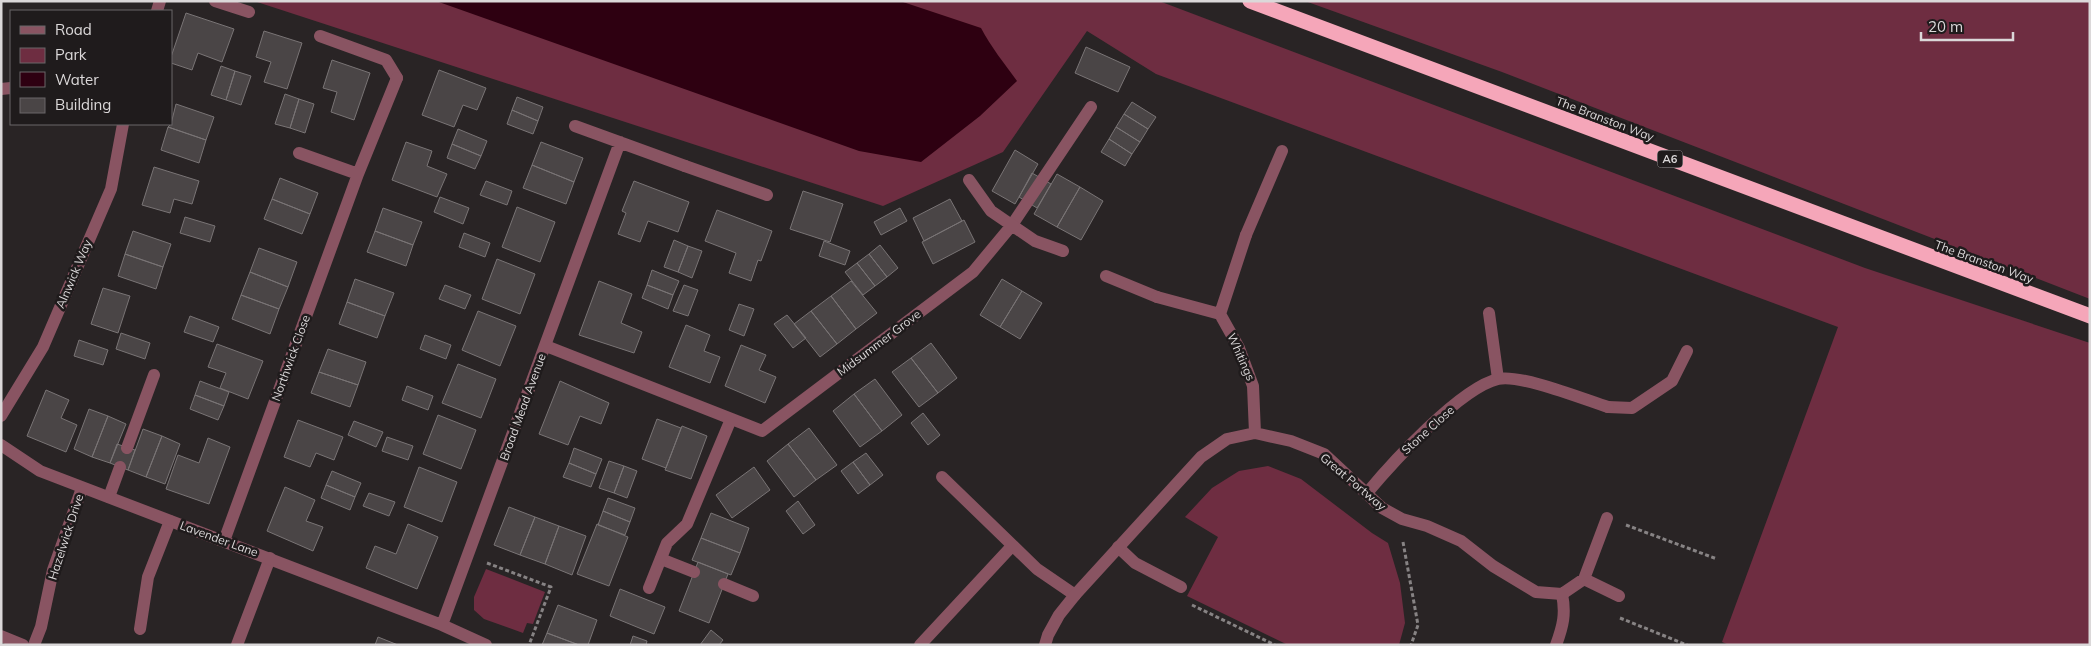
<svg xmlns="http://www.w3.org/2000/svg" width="2091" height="646" font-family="Mulish,sans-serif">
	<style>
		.green { fill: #6e2d41 }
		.water { fill: #2e0011 }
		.building { fill: #4a4546; stroke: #797475 }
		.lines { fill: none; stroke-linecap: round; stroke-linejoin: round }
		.path { stroke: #878384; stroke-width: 3; stroke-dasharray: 4 2.5; stroke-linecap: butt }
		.lane { stroke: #895462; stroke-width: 12 }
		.street { stroke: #895462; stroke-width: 12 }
		.highway { stroke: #f5a6b9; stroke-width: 15 }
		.labels { text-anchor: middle; stroke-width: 5; stroke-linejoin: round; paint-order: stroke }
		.shield { fill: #1f1b1c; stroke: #a39fa0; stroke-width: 1 }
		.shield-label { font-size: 11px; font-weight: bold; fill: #dbd8d9 }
		.street-label { font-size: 12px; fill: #dbd8d9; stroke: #1f1b1c }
	</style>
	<rect width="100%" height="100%" fill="#292425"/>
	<path class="green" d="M254,1h905l706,267 225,75v302h-361l-7,-3 116,-315 -682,-253 -69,-43 -84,121 -120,54z
		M1305,1h785v298l-588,-227z
		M1268,466l33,13 71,54 16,10 12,40 5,40 -6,22h-111l-101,-49 31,-59 -33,-20 27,-29 27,-17z
		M486,569l59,23 -12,32 -6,-1 -4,10 -39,-14 -10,-9v-13z"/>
	<path class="water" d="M436,1h464l81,27c10,19 23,35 36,53l-37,35 -59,46 -62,-11z"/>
	<path class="building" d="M186,13l48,16 -12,33 -24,-9 -6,17 -21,-7v-6z
		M264,31l38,12 -15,46 -23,-7 7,-20 -15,-5z
		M1086,47l44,20 -12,25 -43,-19z
		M332,60l38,13 -16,47 -23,-8 6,-20 -14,-4z
		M221,66l14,5 -9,29 -15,-5z
		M439,70l47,18 -9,22 -14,-5 -9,22 -32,-12z
		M235,71l16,5 -10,29 -15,-5z
		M285,94l14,5 -9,29 -15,-4z
		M517,97l26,10 -5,14 -26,-11z
		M299,99l15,5 -9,29 -15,-5z
		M1132,102l24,15 -8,12 -24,-15z
		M176,104l38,13 -8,23 -38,-13 3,-3z
		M512,110l26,11 -5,13 -26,-10z
		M1124,114l24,15 -8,13 -24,-15z
		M168,127l38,13 -7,23 -38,-13z
		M1116,127l24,15 -8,12 -23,-15z
		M458,129l29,12 -6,15 -29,-12z
		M1109,139l23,15 -7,12 -24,-14z
		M406,142l26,9 -5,15 20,8 -10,23 -45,-17z
		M541,142l42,16 -9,24 -42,-17z
		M452,144l29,12 -6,13 -28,-11z
		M1015,150l23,14 -23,40 -23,-13z
		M532,165l42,17 -8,22 -43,-16z
		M154,167l45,14 -7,23 -18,-5 -4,14 -28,-8z
		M1032,173l19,11 -14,24 -18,-11z
		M1057,174l23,13 -23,40 -23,-13z
		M280,178l38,15 -8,21 -38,-15z
		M486,181l26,10 -5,14 -27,-10z
		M634,181l55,21 -11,30 -30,-11 -8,21 -22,-8 8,-21 -4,-2z
		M1080,187l23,14 -22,39 -24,-13z
		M803,191l40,13 -13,38 -40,-13z
		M440,197l29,11 -6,16 -29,-12z
		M272,199l38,15 -8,20 -38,-15z
		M950,199l12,22 -38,20 -11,-23z
		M517,207l38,15 -15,40 -38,-15z
		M383,208l39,14 -9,23 -38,-14z
		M900,208l7,13 -26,14 -7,-13z
		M717,210l55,21 -11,30 -3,-1 -7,21 -22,-8 7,-20 -31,-12z
		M185,217l30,9 -5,16 -30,-9z
		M964,220l11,22 -42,22 -11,-22z
		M133,231l38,13 -8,23 -38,-13z
		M375,231l38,14 -7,21 -39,-14z
		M464,233l26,10 -5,14 -26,-10z
		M674,240l14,6 -10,26 -14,-5z
		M824,241l26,10 -5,14 -26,-9z
		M880,245l18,23 -11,9 -18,-23z
		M688,246l14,5 -10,27 -14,-6z
		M259,248l38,14 -9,25 -38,-15z
		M125,254l38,13 -7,22 -38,-13z
		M869,254l18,23 -12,9 -18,-23z
		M497,259l38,15 -15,40 -38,-15z
		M857,263l18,23 -12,9 -18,-23z
		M652,270l27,11 -6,14 -26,-10z
		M250,272l38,15 -9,22 -38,-14z
		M355,279l39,14 -9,23 -38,-14z
		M1002,279l20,12 -22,36 -20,-12z
		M599,281l33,13 -11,29 21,9 -8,21 -55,-18z
		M851,281l26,32 -21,16 -25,-33z
		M445,285l26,10 -6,14 -26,-10z
		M647,285l26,10 -5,14 -26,-11z
		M684,285l14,5 -10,26 -15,-5z
		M103,288l27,8 -12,37 -27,-9z
		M1022,291l20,12 -22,36 -20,-12z
		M241,295l38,14 -9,25 -38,-15z
		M831,296l25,33 -19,15 -26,-33z
		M347,302l38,14 -8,22 -38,-14z
		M739,304l15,5 -10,27 -15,-6z
		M478,311l38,15 -16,40 -38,-16z
		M811,311l26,33 -17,13 -26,-33z
		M787,315l19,23 -13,10 -19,-24z
		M190,316l29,11 -6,15 -29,-10z
		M686,325l24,10 -6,16 16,6 -10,26 -41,-16z
		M121,333l29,10 -5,16 -29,-10z
		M425,335l26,10 -5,14 -26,-10z
		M79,340l29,10 -5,15 -29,-9z
		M931,343l26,35 -19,15 -27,-35z
		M217,344l46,17 -15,38 -28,-11 6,-15 -18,-6z
		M741,345l25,10 -7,15 17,7 -11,26 -40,-17z
		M328,349l38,13 -8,23 -39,-13z
		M911,358l27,35 -19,14 -27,-35z
		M458,364l38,15 -15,39 -39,-15z
		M319,372l39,13 -8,22 -39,-14z
		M875,379l27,36 -20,16 -28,-37z
		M200,381l29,11 -5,14 -29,-11z
		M560,381l49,22 -8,21 -21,-8 -12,29 -29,-11z
		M407,386l26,10 -5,14 -26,-10z
		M46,390l23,10 -8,18 16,7 -11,27 -39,-16z
		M854,394l28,37 -22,16 -27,-36z
		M195,395l29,11 -6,14 -28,-11z
		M89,409l19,7 -16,41 -18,-8z
		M923,413l17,22 -12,10 -17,-22z
		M438,415l38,15 -15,39 -38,-15z
		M108,416l18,8 -16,39 -18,-6z
		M657,419l24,9 -15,40 -24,-9z
		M298,420l45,17 -9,23 -18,-7 -6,14 -26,-10z
		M354,421l29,11 -7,15 -28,-12z
		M682,426l25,10 -16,43 -26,-9z
		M809,428l28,37 -21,15 -28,-36z
		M143,429l19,7 -16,41 -18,-7z
		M162,436l18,8 -15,40 -19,-7z
		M387,437l26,9 -5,14 -26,-9z
		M208,438l22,9 -21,57 -43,-15 12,-34 21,8z
		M117,444l18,6 -7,20 -18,-7z
		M788,444l28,36 -22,17 -27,-36z
		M574,448l28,11 -6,15 -27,-11z
		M866,453l17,22 -13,10 -17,-23z
		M609,461l15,5 -10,27 -15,-5z
		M853,462l17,23 -12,9 -17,-23z
		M569,463l27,11 -5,13 -28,-10z
		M624,466l13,5 -10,27 -13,-5z
		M419,467l38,15 -15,40 -38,-15z
		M754,467l16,23 -38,28 -16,-23z
		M332,471l29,12 -6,14 -29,-12z
		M326,485l29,12 -5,13 -29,-12z
		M285,487l30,13 -9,21 17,6 -10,24 -46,-20z
		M369,493l26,9 -6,14 -26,-10z
		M608,498l27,10 -5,14 -27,-11z
		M798,501l17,24 -12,9 -17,-23z
		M509,507l26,10 -15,38 -26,-10z
		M603,511l27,11 -5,13 -27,-10z
		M711,513l38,15 -9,25 -39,-15z
		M535,517l24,9 -14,38 -25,-9z
		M408,524l30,13 -21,52 -51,-21 9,-22 21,8z
		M597,524l31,13 -19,49 -32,-12z
		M559,526l27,10 -14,39 -27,-11z
		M701,538l39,15 -9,22 -39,-15z
		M698,562l30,12 -19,49 -30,-12z
		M620,589l45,18 -11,27 -44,-18z
		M558,605l39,15 -9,25h-9l-32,-12z
		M711,630l12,10 -4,5h-19z
		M547,633l32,12h-37z
		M633,636l14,5 -1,4h-16z
		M378,637l20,8h-23z"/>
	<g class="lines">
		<path class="path" d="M1626,525l91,34
			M1403,542l15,83 -7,20
			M487,563l64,24 -22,58
			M1192,605l83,40
			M1620,618l67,27"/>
		<path class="lane" d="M215,1l34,11
			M157,11l3,-10
			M320,36l66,24 11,18
			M1,89l10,-1
			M685,166l82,29
			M1012,225l79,-118
			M1246,235l36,-84
			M1106,276l51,21
			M1608,407l24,1 40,-27 15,-30
			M127,448l27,-73
			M942,477l95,92 38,26
			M109,497l11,-30
			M1118,547l17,16 46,24
			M661,559l33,13
			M724,584l29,12
			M140,629l8,-52 22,-56
			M1,636l22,9
			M237,645l33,-87
			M920,645l92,-99
			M1556,645c7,-19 10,-31 6,-51"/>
		<path class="street" d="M575,126l110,40
			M299,153l59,21
			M969,180l22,31 44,30 28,10
			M1246,235l-26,79 19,34 14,38 2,47
			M1157,297l63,17
			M1489,313l9,66
			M546,346l216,85 211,-159 39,-47
			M1,416l42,-69 68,-158 12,-65
			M1,445l39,26 402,154 44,20
			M1367,493c25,-30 93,-105 131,-114 23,-5 85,20 110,28
			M224,541l134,-367 39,-96
			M1584,579l35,17
			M649,588l18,-45 20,-19 44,-105
			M442,625l178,-483
			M34,645l7,-18 12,-57 29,-82
			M1045,645l3,-10 11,-20 16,-20 126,-138 26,-18 28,-6 36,8 33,13 58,54 20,11 25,7 34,15 32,25 43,26 26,2 22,-15 23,-61"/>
		<path class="highway" d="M1250,1l840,315"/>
	</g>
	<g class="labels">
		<rect class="shield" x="1657.5" y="150.5" width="25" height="17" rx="4"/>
		<g class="shield-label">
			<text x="1670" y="163">A6</text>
		</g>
		<g class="street-label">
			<text transform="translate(1605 119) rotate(21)" y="4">The Branston Way</text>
			<text transform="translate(1984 262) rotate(20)" y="4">The Branston Way</text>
			<text transform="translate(74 274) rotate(-67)" y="4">Alnwick Way</text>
			<text transform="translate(879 343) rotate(-37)" y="4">Midsummer Grove</text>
			<text transform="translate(1241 357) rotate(66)" y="4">Whitings</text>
			<text transform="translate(291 358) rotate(-70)" y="4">Northwick Close</text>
			<text transform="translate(523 407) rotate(-70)" y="4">Broad Mead Avenue</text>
			<text transform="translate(1428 430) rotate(-42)" y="4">Stone Close</text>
			<text transform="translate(1353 482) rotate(40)" y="4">Great Portway</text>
			<text transform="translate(66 537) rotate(-72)" y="4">Hazelwick Drive</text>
			<text transform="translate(219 539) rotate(20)" y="4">Lavender Lane</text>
		</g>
	</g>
	<rect width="2091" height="646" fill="none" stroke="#dbd8d9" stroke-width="5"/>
	<rect x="10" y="10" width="162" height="115" fill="#1f1b1c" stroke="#6a6768"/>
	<rect x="20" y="26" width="25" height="8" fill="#895462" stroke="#6a6768"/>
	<text x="55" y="35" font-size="15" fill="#dbd8d9">Road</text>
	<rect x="20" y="48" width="25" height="15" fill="#6e2d41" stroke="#6a6768"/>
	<text x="55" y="60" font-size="15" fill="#dbd8d9">Park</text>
	<rect x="20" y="72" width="25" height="15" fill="#2e0011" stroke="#6a6768"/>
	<text x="55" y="85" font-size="15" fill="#dbd8d9">Water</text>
	<rect x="20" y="98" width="25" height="15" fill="#4a4546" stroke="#6a6768"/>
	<text x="55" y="110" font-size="15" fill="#dbd8d9">Building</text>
	<path d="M1921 32v8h92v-8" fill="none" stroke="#dbd8d9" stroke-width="2.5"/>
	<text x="1928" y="32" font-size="15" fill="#dbd8d9" stroke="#1f1b1c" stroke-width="4" paint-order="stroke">20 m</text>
</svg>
